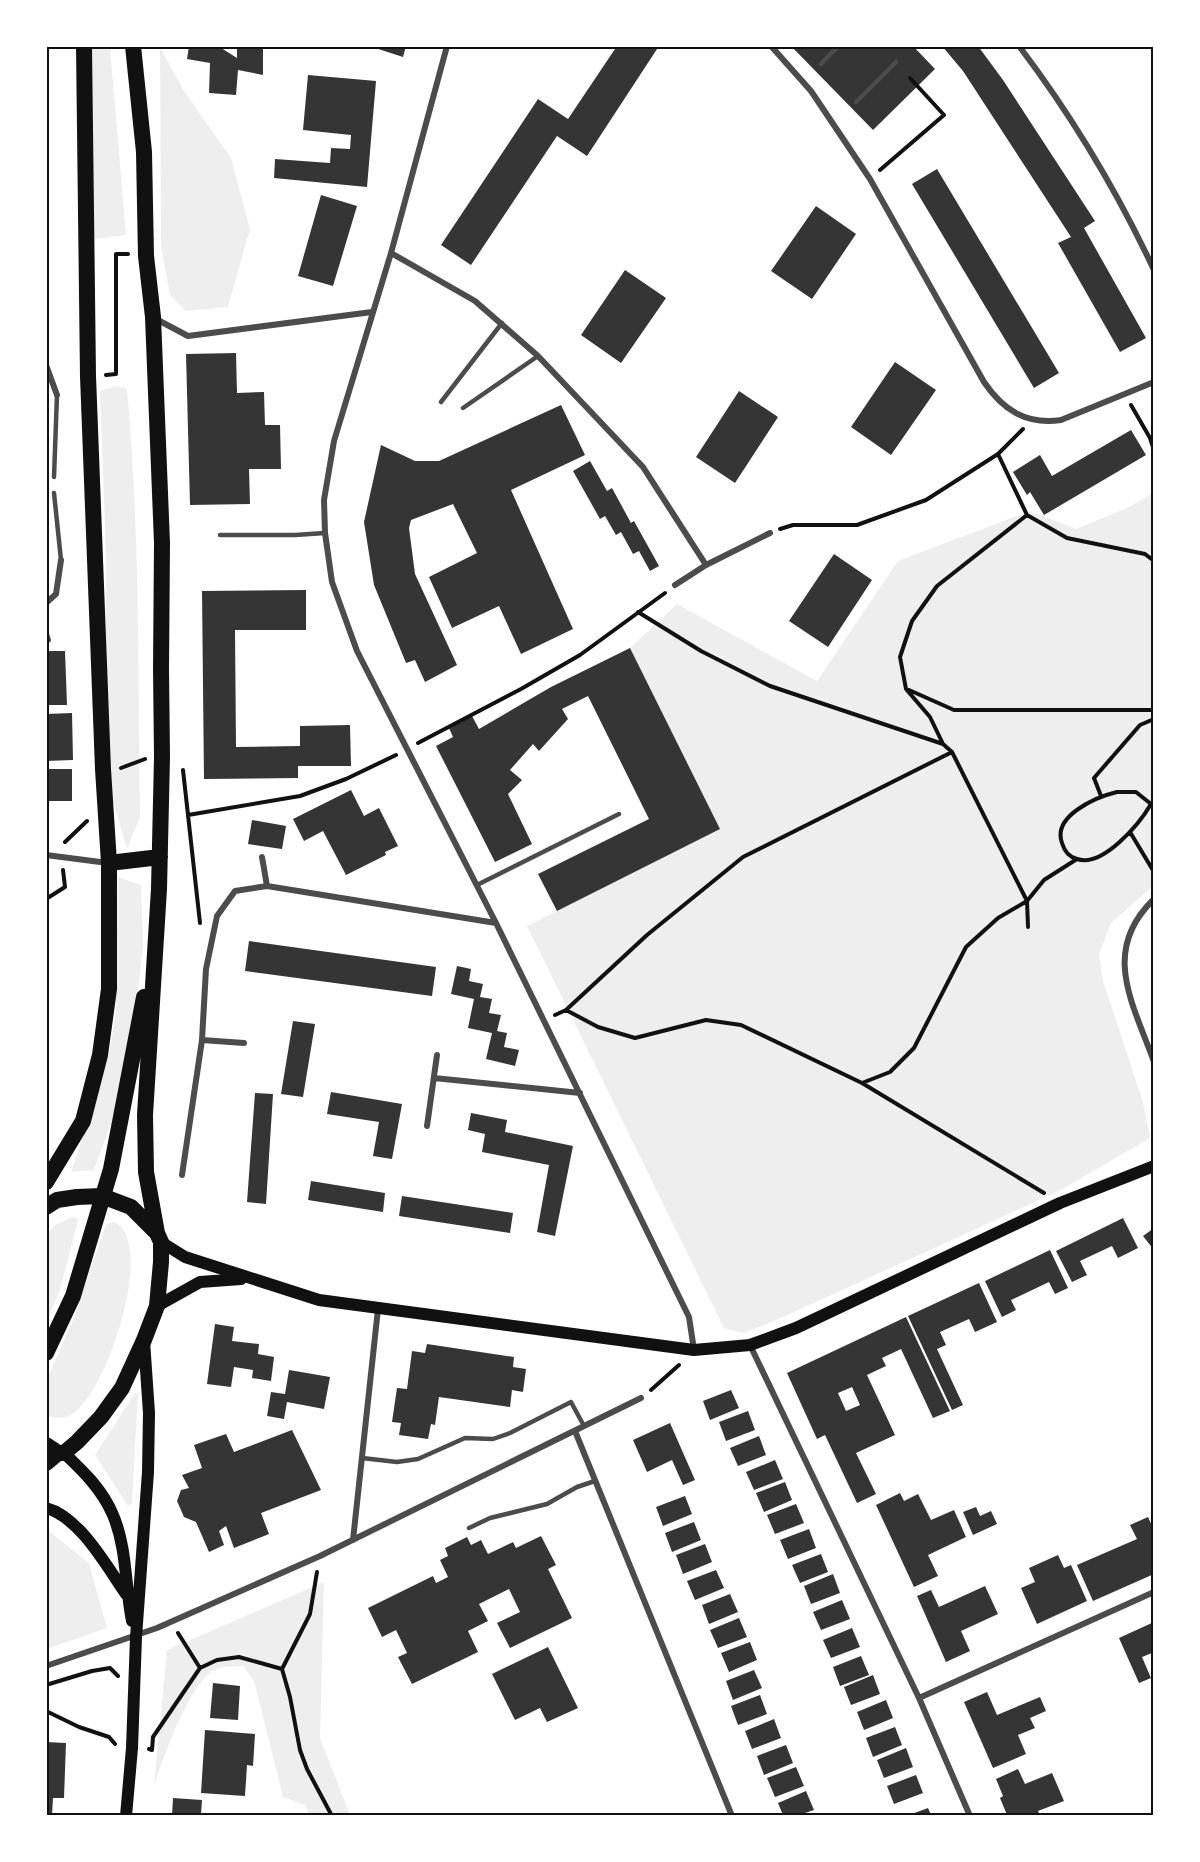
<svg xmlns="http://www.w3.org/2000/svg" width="1200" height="1862" font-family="Inter,sans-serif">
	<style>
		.green { fill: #eee }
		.building { fill: #353535; fill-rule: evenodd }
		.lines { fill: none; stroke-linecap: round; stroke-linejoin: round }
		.path { stroke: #111; stroke-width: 4 }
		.service { stroke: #4c4c4c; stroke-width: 4.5 }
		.minor { stroke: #4c4c4c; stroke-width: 6 }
		.secondary { stroke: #111; stroke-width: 12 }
		.trunk { stroke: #111; stroke-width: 16 }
		.neatline { fill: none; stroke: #111; stroke-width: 2 }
	</style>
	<rect width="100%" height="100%" fill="#fff"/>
	<path class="green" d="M92,47h18l16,188 -32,4z
		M160,47l24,44 47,67 19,71 -22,78 -42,4 -16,-16 -9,-49z
		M116,386l11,3c13,142 11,285 13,428l-13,32 -14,-48 -7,-129v-118l-6,-163z
		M1153,493v393l-42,37 -12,31 4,27 40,121 7,36 -91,53 -278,127 -37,15 -20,-5 -197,-402 193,-97 -90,-181 47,-44 140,77 81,-120 132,-50 46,18 53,-22z
		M118,877l23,8 2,60 -5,47 -24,123 -20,55 -23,2 27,-81 12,-42 6,-39z
		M73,1217l5,2 -1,5 -17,66 -13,31v-87l8,-9z
		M114,1222c44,19 -9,179 -45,194 -7,3 -16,2 -22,-1v-36l26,-59 33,-96z
		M135,1393l3,1 -6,109 -4,3 -33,-51z
		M46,1529l43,34 18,65 -60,21z
		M324,1582l-4,156 30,77h-41l-4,-10 -22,-8 -29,-116 -11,-15c-7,1 -17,0 -24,2 -28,8 -55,90 -65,117l13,-135z"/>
	<path class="building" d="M189,46h29l19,12v-12h26v29l-25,-5 -2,25 -27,-2 1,-30 -23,-4z
		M369,46h37l-3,11z
		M617,46h42l-72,110 -30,-20 -86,129 -30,-20 97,-146 30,20z
		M791,46h122l22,23 -62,61z
		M942,46h36l25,34 92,141 -11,7 62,110 -26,14 -62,-109 13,-6 -108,-166z
		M308,75l68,6 -9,106 -93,-9 1,-19 55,4 1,-15 19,1 1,-14 -48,-5z
		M46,146h3v44h-3z
		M937,169l122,204 -25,15 -122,-204z
		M321,195l36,11 -24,80 -35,-10z
		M816,206l40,28 -44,65 -41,-28z
		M625,270l41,28 -45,65 -40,-28z
		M236,353l1,40 27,-1 1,33h15l1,44h-32l1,35 -60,1 -4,-151z
		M895,362l41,28 -45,65 -40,-28z
		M739,391l39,26 -43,66 -39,-26z
		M561,405l24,50 -74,35 62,139 -52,25 -22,-48 -47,22 -23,-51 48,-24 -24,-49 -42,16 -2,8 6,46 42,91 -32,17 -10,-22 -9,3 -32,-78 -10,-63 17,-77 34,16h24z
		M1131,430l15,25 -102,60 -14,-23 -3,3 -14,-23 27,-17 12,21z
		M590,461l17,30 5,-3 19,35 3,-2 25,45 -9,5 -11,-20 -6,3 -12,-22 -5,3 -11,-19 -5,3 -27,-48z
		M834,554l38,26 -44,67 -39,-26z
		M306,590v40h-71l1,117 64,-1v-20l50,-1 1,41h-53v12l-94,1 -2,-188z
		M630,648l90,181 -163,82 -19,-37 111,-55 -61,-123 -26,13 6,10 -29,32 -6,-7 -23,26 12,10 -14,14 24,50 -37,18 -59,-116 17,-9 -4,-9 23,-12 7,13 72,-42z
		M46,651h19l2,54h-21z
		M72,713l1,47 -27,1v-47z
		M46,769h26v32h-26z
		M351,790l13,26 15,-8 19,38 -13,6 1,3 -40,20 -23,-44 -19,10 -11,-22z
		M252,820l34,6 -4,23 -34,-5z
		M249,941l187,26 -4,29 -187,-25z
		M457,966l14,3 -2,12 14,3 -3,13 12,2 -3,14 12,2 -4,16 10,2 -3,14 15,3 -4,16 -29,-7 6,-26 -24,-5 6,-29 -23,-5z
		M293,1021l22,3 -12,73 -22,-3z
		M331,1092l71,12 -10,55 -19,-3 6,-34 -52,-8z
		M255,1093l18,1 -7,110 -19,-2z
		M471,1113l36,7 -2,12 68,14 -18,90 -18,-4 12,-67 -67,-13 3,-18 -17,-4z
		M311,1181l74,12 -2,19 -75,-12z
		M402,1196l111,17 -3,20 -111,-17z
		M1123,1218l15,30 -20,10 -6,-12 -32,15 7,14 -15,7 -16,-31z
		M1154,1228v22l-11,-14z
		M1050,1250l18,38 -13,6 -6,-12 -38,18 5,10 -14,7 -17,-36z
		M979,1283l18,39 -22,10 -6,-13 -29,13 6,13 -9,4 26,56 -11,5 -44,-94z
		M906,1317l44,94 -17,7 -32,-69 -19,9 4,8 -19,9 28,60 -39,18 20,41 -19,9 -32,-68 -8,4 -30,-66zM852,1387l8,18 -14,6 -8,-18z
		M215,1324l19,3 -2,14 27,3 -1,10 16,3 -3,24 -19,-3 1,-8 -19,-3 -3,20 -24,-3z
		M427,1344l87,13 -1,10 13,2 -3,23 -11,-2 -2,17 -71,-10 -4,28 -4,-1 -3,15 -29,-4 2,-12 -9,-1 5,-34 10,1 5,-38 13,2z
		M289,1370l41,7 -6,32 -37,-7 -3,17 -17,-3 4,-24 14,2z
		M731,1390l8,18 -29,12 -7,-19z
		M748,1411l7,19 -29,11 -7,-19z
		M670,1423l25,57 -12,5 -11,-25 -25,12 -14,-32z
		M292,1430l29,60 -60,23 8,21 -35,14 -8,-22 -7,5 5,14 -15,7 -13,-30 -12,-5 -7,-16 4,-11 8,-2 -7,-13 20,-7 -8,-23 32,-11 8,18z
		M759,1436l7,19 -28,11 -8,-18z
		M775,1460l8,19 -29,11 -8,-18z
		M785,1482l7,18 -28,12 -8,-19z
		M900,1493l4,8 14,-7 13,26 23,-10 12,27 -38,18 10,21 -24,11 -38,-82z
		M685,1496l7,18 -29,12 -7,-19z
		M796,1504l8,19 -29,11 -8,-19z
		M976,1507l4,9 11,-5 6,13 -24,11 -10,-23z
		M1148,1517l6,13v44l-61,27 -16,-36 60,-26 -7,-14z
		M694,1522l7,18 -29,12 -7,-19z
		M809,1529l7,19 -28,11 -8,-19z
		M541,1536l15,29 -8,4 24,49 -62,30 -13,-25 23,-11 -11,-23 -30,15 9,17 -20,10 10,21 -66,32 -14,-27 9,-4 -11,-23 -14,7 -14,-29 65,-32 3,7 12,-6 -8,-17 8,-4 -3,-8 22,-11 4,8 10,-5 7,14 25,-12 3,6z
		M705,1544l7,18 -29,12 -7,-19z
		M821,1554l7,18 -28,11 -8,-18z
		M1058,1555l6,13 7,-3 16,36 -50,23 -16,-36 14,-6 -6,-14z
		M716,1570l8,18 -29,12 -8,-19z
		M833,1574l7,19 -29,11 -7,-18z
		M985,1586l13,28 -37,17 9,20 -24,11 -29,-66 14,-6 8,17z
		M730,1594l8,18 -29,12 -7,-19z
		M842,1600l8,19 -29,11 -8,-18z
		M739,1618l8,19 -29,11 -8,-18z
		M1154,1622v35l-2,-4 -10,4 9,21 -12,5 -20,-45z
		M852,1628l8,19 -29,11 -8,-18z
		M750,1642l7,18 -28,12 -8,-19z
		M548,1647l30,61 -31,14 -7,-14 -25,12 -23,-46z
		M861,1656l8,19 -29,11 -7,-19z
		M754,1670l8,18 -29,12 -7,-19z
		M873,1675l7,19 -29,11 -7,-18z
		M213,1683l27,3 -2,34 -28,-2z
		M987,1692l10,23 43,-18 6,14 -16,7 5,10 -17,7 8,19 -33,14 -29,-66z
		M760,1695l7,19 -29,11 -7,-19z
		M886,1700l7,18 -29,12 -7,-18z
		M774,1719l7,19 -29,11 -7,-18z
		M895,1727l7,18 -29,12 -7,-19z
		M205,1730l50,4 -2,32 -6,-1 -2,31 -44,-3z
		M46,1742l20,1 -2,55h-11l-1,17h-6z
		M786,1745l7,18 -29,12 -7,-19z
		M906,1748l7,19 -29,11 -7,-18z
		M796,1767l8,19 -29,11 -8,-19z
		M1018,1769l7,15 27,-11 12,28 -26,10 2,4h-33l-7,-17 3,-2 -7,-17z
		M916,1775l7,18 -29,11 -7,-18z
		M806,1791l8,19 -15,5h-16l-5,-12z
		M173,1798l29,2 -1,15h-29z
		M928,1808l3,7h-22z"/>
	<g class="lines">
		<path class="path" d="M880,170l64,-55 -34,-37
			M106,375l10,-1v-120h12
			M1131,405l19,33 4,12
			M1027,515l40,23 78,16 9,7
			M780,529l13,-4h64l69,-25 72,-46 25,-25
			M638,612l63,39 69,35 173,58
			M909,690l45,20h200
			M418,743l103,-54 59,-34 85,-62
			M121,768l24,-9
			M183,770l17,153
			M1117,792h19l15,12c-11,19 -48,64 -74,55 -8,-2 -13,-9 -15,-16 -10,-27 34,-46 55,-51z
			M1101,796l-7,-18 46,-53 14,-6
			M188,815l112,-19 46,-17 50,-24
			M1130,832l24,40
			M65,842l22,-21
			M46,899l19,-12 -2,-17
			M1028,927l-1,-26 17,-21 33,-21
			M566,1010l32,17 37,11 71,-18 35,5 121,58 182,110
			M555,1015l11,-5 81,-75 96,-78 209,-105
			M862,1083l28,-11 24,-24 52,-101 32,-29 29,-17 -75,-149 -9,-8 -13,-27 -24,-28 -6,-32 12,-36 25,-35 90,-71 -29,-61
			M651,1390l28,-25
			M178,1633l22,35
			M282,1669l28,-55 7,-42
			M46,1685l46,-14 18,-3 8,8
			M46,1711l33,16 30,10 6,7
			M149,1749l3,1 1,-13 47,-69 17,-8 22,-3 43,12 8,28 10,53 7,19 25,47"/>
		<path class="service" d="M821,64l17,-18
			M856,102l40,-40
			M441,402l61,-79
			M463,408l75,-52
			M54,477l3,-82
			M54,493l7,67
			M220,535h75l30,-2
			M477,885l142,-71
			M362,1458l35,4 21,-3 47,-21 28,1 17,-6 61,-31 13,24
			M469,1528l21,-10 57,-14 30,-17 18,-6"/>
		<path class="minor" d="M447,46l-56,207 -57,188 -10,59 1,33 7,49 25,69 139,272 193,394 5,33
			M771,46l40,45 59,88 114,203c19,28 42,43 77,38l93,-38
			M1019,46c53,70 98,145 135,224
			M391,253l84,48 63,55 105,111 63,98
			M156,319l32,17 184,-24
			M46,365l11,30
			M675,585l31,-20 64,-32
			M46,603l10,-9 5,-34
			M46,634l2,6
			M46,855l62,8
			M262,857l5,29
			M1154,899c-54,52 -21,104 0,163
			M202,1040l42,3
			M434,1078l146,15
			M427,1126l10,-71
			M182,1175l20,-135 4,-71 11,-53 18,-25 32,-5 229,37
			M750,1345l169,353 51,118
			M575,1431l157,385
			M353,1540l25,-231
			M46,1666l111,-38 163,-72 321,-158
			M919,1698l235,-106"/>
		<path class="secondary" d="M161,1242l24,15 134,43 375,50 56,-5 46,-17 264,-125 94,-37
			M157,1306l43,-24 41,-3
			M64,1453c19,18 38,36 49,62 14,33 12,71 19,106
			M46,1508c34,9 61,59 80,86
			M126,1816l6,-68 4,-111 12,-165 1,-59 -5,-72"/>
		<path class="trunk" d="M133,46l11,106 2,104 7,61 9,226 -1,126 1,88 -3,132 -14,226 1,57 11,61
			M109,863l51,-6
			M46,1182l37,-61 17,-66 9,-66v-126l-6,-94 -15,-393 -4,-330
			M46,1207l11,-7 20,-3 25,-1 29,11 26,26 4,9v20l-4,44 -13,34 -22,48 -21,29 -24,25 -13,11h-6l-12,-8
			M46,1353l27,-57 38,-127 33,-172
			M46,1463l12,-10"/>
	</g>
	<rect width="1200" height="1862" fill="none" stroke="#ffffff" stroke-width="96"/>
	<rect x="48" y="48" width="1104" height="1766" class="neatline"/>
</svg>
